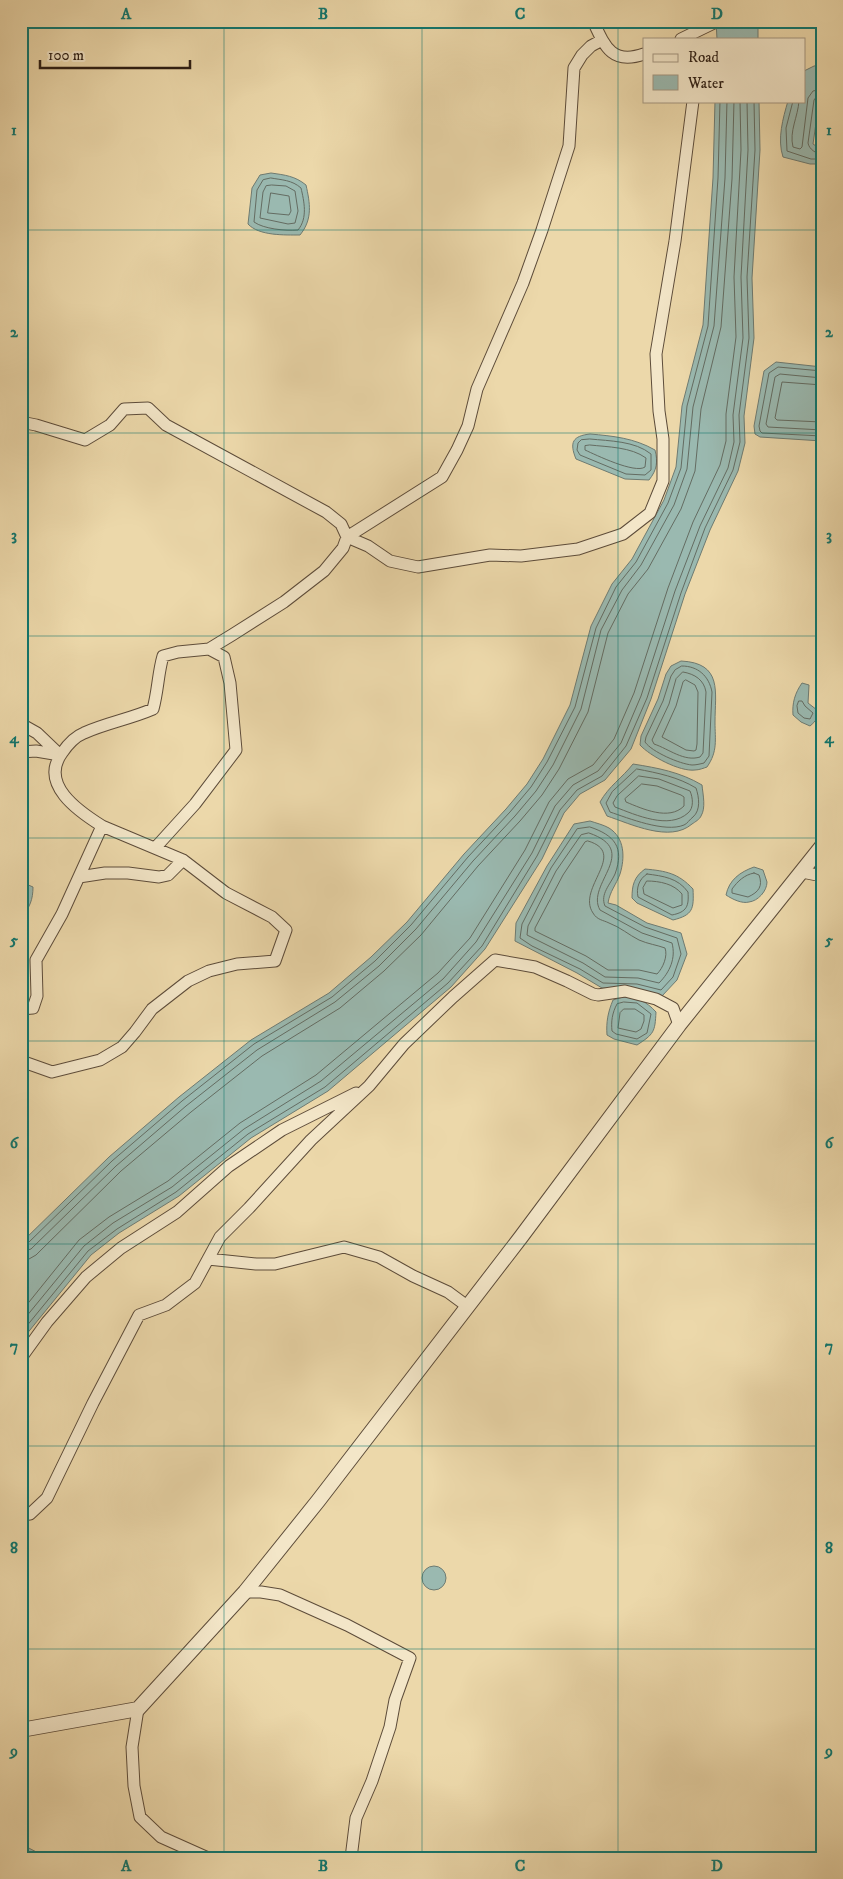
<svg xmlns="http://www.w3.org/2000/svg" width="843" height="1879" font-family="'IM FELL DW Pica',serif">
	<style>
		.water { fill: #9ab9b0; stroke: #6e7b72 }
		.lines { fill: none; stroke-linecap: round; stroke-linejoin: round }
		.shore { stroke: #646c62; stroke-width: 1 }
		.minor-casing { stroke: #5d4c3a; stroke-width: 13 }
		.tertiary-casing { stroke: #5d4c3a; stroke-width: 16 }
		.minor { stroke: #f3e6c8; stroke-width: 11 }
		.tertiary { stroke: #f3e6c8; stroke-width: 14 }
		.grid { fill: none; stroke: #0f766e; stroke-width: 1; stroke-opacity: 0.55 }
		.neatline { fill: none; stroke: #0f766e; stroke-width: 2 }
		.grid-label { font-size: 16px; text-anchor: middle; font-weight: bold; fill: #0f766e }
	</style>
	<rect width="100%" height="100%" fill="#ecd8aa"/>
	<filter id="stains"><feTurbulence type="fractalNoise" baseFrequency=".004" numOctaves="4"/><feColorMatrix values="0 0 0 0 .2 0 0 0 0 .09 0 0 0 0 .02 0 0 0 .5 -.17"/></filter>
	<radialGradient id="worn" r=".72"><stop offset=".6" stop-color="#630" stop-opacity="0"/><stop offset="1" stop-color="#630" stop-opacity=".3"/></radialGradient>
	<path class="water" d="M716,21h42v18h-41z
		M822,65v32l-3,5 -6,42 9,6v14h-12l-27,-7c-6,-18 0,-39 5,-56h16v-30l10,-5z
		M715,101h44l1,49 -8,128 2,60 -10,78 1,27 -7,28 -28,59 -25,64 -34,105 -20,50 -26,31 -25,14 -16,19 -22,46 -57,90 -34,38 -123,104 -77,47 -72,58 -60,37 -28,22 -70,86v-98l88,-86 70,-60 72,-57 78,-47 42,-36 36,-35 57,-68 42,-45 21,-25 16,-25 27,-54 21,-79 21,-42 20,-25 32,-59 12,-33 6,-61 21,-81 10,-147z
		M271,173c14,2 24,3 35,12 4,18 7,34 -6,50 -15,0 -41,1 -52,-11l4,-36 8,-13z
		M776,362l46,5v74l-62,-4 -5,-3 -1,-8 10,-55z
		M590,434c23,2 44,4 65,16 3,12 2,20 -6,30l-24,-1 -49,-20c-7,-17 -3,-23 14,-25z
		M681,661c42,2 34,31 34,61 0,18 3,29 -8,45 -3,1 -8,3 -12,3 -15,2 -45,-14 -55,-25l1,-9 17,-37 8,-25 5,-8z
		M802,683l7,2 -1,18 9,7c2,7 -1,11 -7,16l-9,-4 -8,-7c-1,-12 2,-22 9,-32z
		M633,764c25,4 47,8 69,21 1,10 4,23 -1,31 -1,3 -6,6 -9,8 -22,19 -61,0 -85,-8l-7,-14c9,-16 22,-24 33,-38z
		M590,821c6,2 14,4 19,7 16,10 16,30 11,46 -4,11 -10,17 -12,29l8,2 31,18 34,10 6,21 -10,26 -15,16 -25,-7 -35,-1 -25,-15 -62,-32 1,-18 31,-57 27,-42z
		M754,867l9,3c1,4 3,8 4,12 0,9 -9,19 -18,20 -7,2 -17,-3 -23,-7 3,-15 14,-23 28,-28z
		M645,869c21,2 33,4 48,20 1,20 0,26 -20,31l-36,-17 -5,-5c0,-13 2,-21 13,-29z
		M21,884h5l7,3c0,12 -3,21 -12,30z
		M623,997c15,1 23,4 33,15 -1,20 -2,22 -19,33l-23,-6 -7,-4c-1,-13 1,-23 6,-35z
		M422 1578a12 12 0 1 1 24 0a12 12 0 1 1-24 0Z
		M21,1844l27,14h-27z"/>
	<g class="lines">
		<path class="shore" d="M822,95l-5,1 -3,4 -6,43c1,6 8,11 14,11
			M793,101l-7,27 1,23 24,8h11
			M799,101c-1,16 -10,30 -6,46l7,2 2,-2 6,-49 5,-7 9,-2
			M271,178c11,2 21,2 30,10 3,13 7,30 -3,42 -13,1 -34,-1 -44,-8l3,-32 6,-10z
			M272,185l14,1 9,5 3,20 -3,12 -7,1 -28,-6 3,-26 3,-6z
			M271,193l18,3 2,15 -2,4 -21,-2z
			M822,371l-44,-4 -9,6 -10,53 1,5 2,2 60,3
			M822,378l-42,-4 -5,3 -9,47 2,3 54,3
			M822,385l-40,-3 -7,36 2,2 45,2
			M590,439c20,2 45,2 61,15v16l-6,5 -19,-1 -46,-19 -3,-5 1,-7 3,-3z
			M590,445c18,2 41,2 56,13l-1,9c-10,7 -49,-12 -60,-17v-4z
			M682,666c16,0 27,10 30,26l-3,64 -5,7c-4,1 -8,2 -12,2 -12,-1 -40,-13 -47,-23l1,-5 17,-36 8,-25 4,-6z
			M683,672c12,2 21,8 23,20l-3,61 -3,4c-16,5 -31,-8 -46,-13l-2,-4 17,-36 7,-25z
			M686,680l9,5 3,7 -1,52 -1,6 -2,1 -8,-1 -24,-13 14,-31 7,-24z
			M799,701h3l3,5 8,7 -3,6 -6,-1 -6,-5 -1,-7z
			M637,769c21,4 41,8 59,19 3,9 5,22 -3,29 -3,2 -6,7 -9,8 -19,8 -56,-7 -74,-13l-4,-9 6,-11z
			M639,776l20,3 31,12c3,7 4,17 -2,22 -19,17 -52,2 -73,-6l-2,-4 4,-7z
			M642,784l15,2 24,9 3,2v9c-15,15 -41,3 -58,-4l-1,-3z
			M590,827c24,8 35,20 25,47 -5,11 -15,20 -10,32l40,21 32,11 4,16 -8,23 -12,13 -24,-6 -34,-1 -23,-14 -48,-23 -12,-8 2,-14 29,-56 26,-39z
			M589,833c53,18 -4,51 11,77l42,23 30,10c4,15 -2,29 -13,40l-21,-5 -33,-1 -22,-14 -56,-28 1,-9 28,-55 25,-36z
			M588,841c41,12 -12,47 5,72 4,7 10,7 16,10 11,4 20,12 30,17 9,4 18,5 26,8 3,8 -2,20 -8,26l-18,-4h-31l-22,-14 -51,-25v-3l28,-53 22,-33z
			M754,873l5,2c4,11 0,17 -11,22l-16,-4v-4c6,-8 12,-14 22,-16z
			M647,874c16,2 31,4 41,18 1,14 -1,20 -16,23l-34,-18c-2,-9 1,-18 9,-23z
			M647,881c13,0 27,3 35,13v11l-9,3 -29,-14 -1,-6z
			M624,1002l13,1 14,11 -4,19 -10,6 -21,-5 -4,-3c-1,-9 0,-18 5,-27z
			M624,1009h11l9,6v6l-3,8 -5,3 -18,-4 2,-15z
			M21,1246l6,-2 85,-83 70,-60 72,-57 78,-47 43,-36 36,-36 57,-68 42,-45 21,-25 16,-25 28,-55 21,-79 20,-41 20,-25 32,-59 13,-35 6,-62 21,-80 10,-148 2,-77
			M21,1252l10,-3 85,-83 70,-60 71,-56 78,-48 44,-36 37,-37 57,-68 42,-45 21,-25 17,-26 28,-56 20,-79 21,-40 19,-25 33,-60 13,-36 6,-62 21,-81 11,-148 2,-77
			M21,1260l8,-1 7,-4 85,-84 70,-59 71,-56 78,-48 44,-37 37,-36 57,-69 42,-45 22,-26 17,-26 29,-57 20,-79 20,-39 20,-25 33,-60 14,-38 6,-62 20,-82 11,-148 2,-78
			M21,1312l58,-72 30,-23 59,-36 72,-58 76,-48 122,-102 32,-35 55,-88 24,-48 19,-23 25,-14 21,-26 20,-46 34,-105 25,-66 27,-57 6,-24v-27l10,-77 -2,-60 7,-127 -1,-49
			M21,1323l63,-77 29,-23 59,-36 72,-58 77,-48 122,-102 33,-37 56,-89 23,-47 18,-21 25,-14 23,-28 20,-47 34,-105 25,-65 28,-58 6,-26 -1,-27 10,-77 -2,-61 7,-127 -1,-49
			M21,1333l67,-82 29,-22 59,-37 72,-58 77,-47 123,-104 34,-37 55,-90 23,-46 17,-20 25,-14 24,-30 21,-48 34,-105 24,-65 28,-58 7,-28 -1,-27 10,-77 -2,-61 8,-127 -1,-49"/>
		<g class="minor-casing">
			<path id="minor" d="M593,21c12,26 19,44 51,33
				M681,39l37,-18
				M602,40l-11,6 -9,9 -8,13 -5,78 -27,84 -19,53 -46,106 -9,37 -11,24 -15,27 -95,60 21,9 22,15 28,6 72,-12 31,1 57,-7 45,-15 27,-21 13,-32v-42l-4,-28 -3,-57 19,-113 18,-140
				M21,422l15,3 49,15 25,-15 14,-16 24,-1 18,17 160,87 15,12 6,13 -4,11 -19,23 -40,31 -52,33 -23,14 -31,3 -15,4c-5,17 -5,35 -10,53 -23,10 -47,14 -69,24 -10,4 -16,11 -22,20 -23,31 16,58 40,73
				M21,724l16,9 23,22
				M21,752l15,-1 24,4
				M156,847l39,-43 41,-54 -6,-67 -6,-26 -15,-8
				M802,872l20,4
				M79,877l26,-4h23l31,4 9,-2 15,-15
				M21,1009l12,-1 4,-12 -1,-36 26,-46 40,-88 81,34 43,33 46,24 14,13 -11,31 -38,3 -28,7 -21,10 -36,28 -17,23 -13,15 -22,13 -48,12 -31,-11
				M208,1259l48,5h19l69,-17 35,10 34,19 35,16 19,14
				M21,1358l26,-36 39,-45 35,-29 56,-36 52,-46 53,-36 74,-37
				M21,1515l9,-1 17,-16 46,-95 46,-88 27,-10 29,-22 25,-46 29,-29 62,-68 58,-54 35,-42 49,-47 42,-37 40,7 32,14 26,13 5,1 27,-4 31,8 17,9 6,17
				M245,1592h16l19,3 67,30 63,33 -15,42 -5,27 -18,54 -16,37 -5,40
				M138,1709l-6,38 2,39 6,31 21,20 47,21"/>
		</g>
		<g class="tertiary-casing">
			<path id="tertiary" d="M21,1730l117,-21 107,-117 73,-91 203,-264 158,-212 143,-179"/>
		</g>
		<use href="#minor" class="minor"/>
		<use href="#tertiary" class="tertiary"/>
	</g>
	<path class="grid" d="M224,21v1837M422,21v1837M618,21v1837M21,230h801M21,433h801M21,636h801M21,838h801M21,1041h801M21,1244h801M21,1446h801M21,1649h801"/>
	<rect width="843" height="1879" fill="none" stroke="#ecd8aa" stroke-width="55"/>
	<rect x="643" y="38" width="162" height="65" fill="#f3e6c8" stroke="#a49680"/>
	<rect x="653" y="54" width="25" height="8" fill="#f3e6c8" stroke="#a49680"/>
	<text x="688" y="62" font-size="15" fill="#2d1e14">Road</text>
	<rect x="653" y="75" width="25" height="15" fill="#9ab9b0" stroke="#a49680"/>
	<text x="688" y="88" font-size="15" fill="#2d1e14">Water</text>
	<path d="M40 60v8h150v-8" fill="none" stroke="#2d1e14" stroke-width="2.5"/>
	<text x="48" y="60" font-size="15" fill="#2d1e14" stroke="#f3e6c8" stroke-width="4" paint-order="stroke">100 m</text>
	<rect x="28" y="28" width="788" height="1824" class="neatline"/>
	<g class="grid-label">
		<text x="126" y="19">A</text>
		<text x="323" y="19">B</text>
		<text x="520" y="19">C</text>
		<text x="717" y="19">D</text>
		<text x="14" y="135">1</text>
		<text x="829" y="135">1</text>
		<text x="14" y="337">2</text>
		<text x="829" y="337">2</text>
		<text x="14" y="540">3</text>
		<text x="829" y="540">3</text>
		<text x="14" y="743">4</text>
		<text x="829" y="743">4</text>
		<text x="14" y="945">5</text>
		<text x="829" y="945">5</text>
		<text x="14" y="1148">6</text>
		<text x="829" y="1148">6</text>
		<text x="14" y="1351">7</text>
		<text x="829" y="1351">7</text>
		<text x="14" y="1553">8</text>
		<text x="829" y="1553">8</text>
		<text x="14" y="1756">9</text>
		<text x="829" y="1756">9</text>
		<text x="126" y="1871">A</text>
		<text x="323" y="1871">B</text>
		<text x="520" y="1871">C</text>
		<text x="717" y="1871">D</text>
	</g>
	<rect width="100%" height="100%" filter="url(#stains)"/>
	<rect width="100%" height="100%" fill="url(#worn)"/>
</svg>
